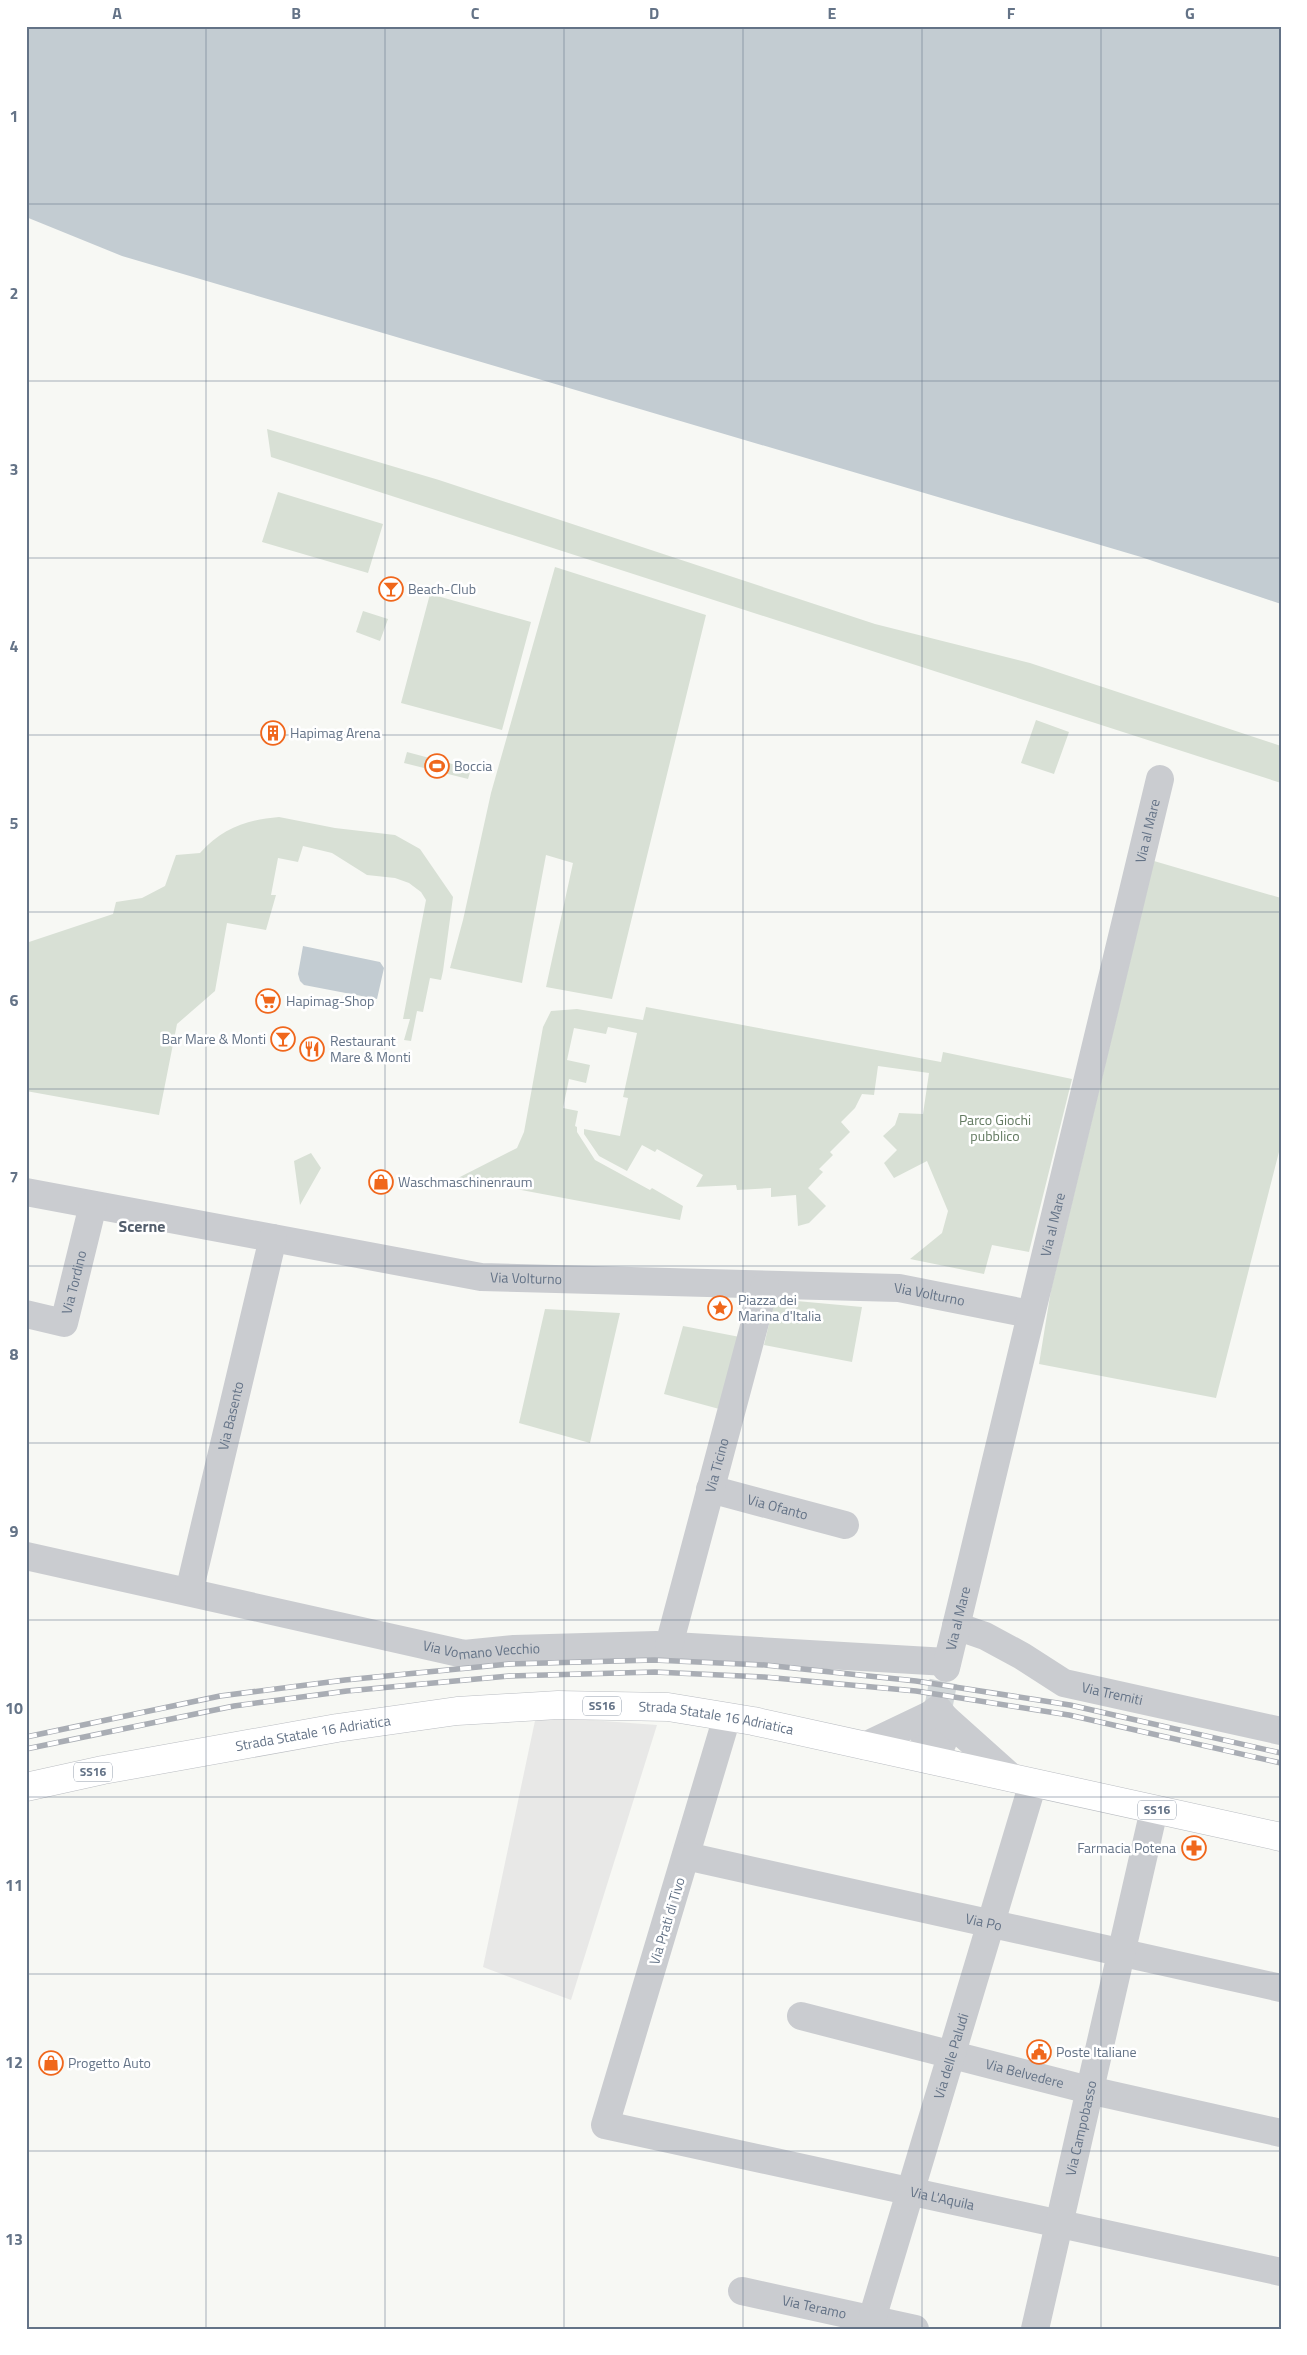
<svg xmlns="http://www.w3.org/2000/svg" width="1307" height="2355" font-family="'Titillium Web',sans-serif">
	<style>
		.built { fill: #e8e8e7 }
		.green { fill: #d8e0d5 }
		.water { fill: #c3ccd2 }
		.lines { fill: none; stroke-linecap: round; stroke-linejoin: round }
		.minor-tunnel { stroke: #d2d7d9; stroke-width: 28; stroke-dasharray: 28 14; stroke-linecap: butt }
		.major-casing { stroke: #babdc2; stroke-width: 29 }
		.minor { stroke: #caccd0; stroke-width: 28 }
		.major { stroke: #fff; stroke-width: 28 }
		.rail-casing { stroke: #a9adb4; stroke-width: 5.5 }
		.rail { stroke: #fff; stroke-width: 4; stroke-dasharray: 11; stroke-linecap: butt }
		.grid { fill: none; stroke: #647387; stroke-width: 1; stroke-opacity: 0.55 }
		.labels { text-anchor: middle; stroke-width: 5; stroke-linejoin: round; paint-order: stroke }
		.shield { fill: #fff; stroke: #929dab; stroke-width: 1 }
		.shield-label { font-size: 12px; font-weight: bold; fill: #647387 }
		.poi-label { font-size: 14px; fill: #647387; stroke: #fff; text-anchor: start }
		.street-label { font-size: 14px; fill: #647387; stroke: #fff }
		.park-label { font-size: 14px; fill: #627960; stroke: #fff }
		.quarter-label { font-size: 16px; font-weight: bold; fill: #535e6c; stroke: #fff }
		.neatline { fill: none; stroke: #647387; stroke-width: 2 }
		.grid-label { font-size: 16px; text-anchor: middle; font-weight: bold; fill: #647387 }
	</style>
	<rect width="100%" height="100%" fill="#f7f8f4"/>
	<path class="built" d="M536,1716l121,9 -86,275 -88,-33z"/>
	<path class="green" d="M267,429l172,51 436,144 155,39 245,81 6,2v37l-1010,-326z
		M278,492l105,32 -15,49 -106,-31z
		M555,567l151,48 -94,384 -66,-12 27,-124 -27,-8 -24,128 -72,-15 13,-48 28,-127z
		M430,594l101,28 -29,108 -101,-27z
		M363,611l25,8 -8,22 -24,-9z
		M1036,720l33,12 -15,42 -33,-11z
		M407,752l64,17 -3,10 -64,-16z
		M279,817l56,11 60,7 25,14 33,48 -10,74 -2,9 -11,-2 -7,34 -6,-1 -6,30 -7,-1 6,-21h-7l23,-119 -5,-8 -12,-9 -14,-5 -28,-3 -35,-22 -29,-7 -5,16 -20,-4 -7,37h5l-10,35 -39,-7 -12,68 -38,33 -18,91 -133,-24v-148l87,-29 3,-12 26,-4 23,-12 11,-31 24,-2c23,-25 46,-33 79,-36z
		M1154,861l127,37v246l-65,254 -177,-34 12,-74z
		M646,1007l295,55 2,-10 129,27 -43,173 -37,-7 -8,29 -74,-15 32,-26 6,-22 -21,-50 -33,17 -10,-15 13,-13 -14,-14 12,-11 4,-12 24,1 6,-41 -51,-7 -4,29 -12,-1 -7,14 -14,14 9,10 -20,20 3,3 -14,14 4,3 -15,16 18,18 -17,17 -11,3 -2,-31 -25,2v-9l-34,2 -1,-5 -40,2 7,-12 -46,-26 -2,3 -13,-7 -15,26 -28,-15 -15,-22v-5l36,7 8,-38 -5,-1 14,-64 -29,-6 -2,7 -32,-6 -7,32 23,5 -4,18 -17,-4 -6,29 15,3 -3,15 2,1v5l18,28 55,30 2,-2 31,18 -3,14 -222,-42 59,-30 7,-16 19,-105 8,-16 26,-2 66,11z
		M311,1153l10,15 -21,37 -6,-44z
		M775,1299l87,8 -10,55 -88,-17z
		M545,1309l75,4 -30,130 -71,-20z
		M683,1326l62,12 -22,72 -59,-16z"/>
	<path class="water" d="M26,26h1255v578l-140,-47 -1019,-301 -96,-39z
		M303,946l77,16 4,6 -7,31 -73,-14 -4,-4 -2,-7z"/>
	<g class="lines">
		<path class="minor-tunnel" d="M938,1709l8,-41"/>
		<g class="major-casing">
			<g id="major">
				<path id="s15" d="M26,1787l77,-17 234,-42 120,-17 101,-6 110,2 85,14 528,116"/>
			</g>
		</g>
		<g class="minor">
			<path id="s1" d="M26,1192l455,85 418,11 131,26"/>
			<path id="s2" d="M26,1314l38,9 29,-118"/>
			<path id="s3" d="M710,1489l135,36"/>
			<path id="s4" d="M26,1556l438,98 50,-5 142,-4 291,17"/>
			<path id="s5" d="M189,1592l84,-354"/>
			<path id="s6" d="M956,1626l29,10 37,20 42,27 217,48"/>
			<path id="s7" d="M669,1645l96,-360"/>
			<path id="s8" d="M946,1668l214,-889"/>
			<path d="M930,1715c-8,18 -6,28 1,45 12,-14 16,-23 14,-42"/>
			<path id="s9" d="M727,1717l-122,408 676,147"/>
			<path d="M865,1746l65,-31 8,-6 7,9 67,60"/>
			<path id="s10" d="M686,1856l595,132"/>
			<path id="s11" d="M801,2016l288,74 192,43"/>
			<path id="s12" d="M742,2291l173,38"/>
			<path id="s13" d="M869,2329l164,-546"/>
			<path id="s14" d="M1035,2329l119,-519"/>
		</g>
		<use href="#major" class="major"/>
		<g class="rail-casing">
			<path id="rail" d="M26,1737l194,-41 125,-16 164,-16 145,-4 111,5 151,16 154,24 211,48
				M26,1749l208,-43 113,-15 162,-15 146,-4 109,5 152,14 153,24 212,48"/>
		</g>
		<use href="#rail" class="rail"/>
	</g>
	<path class="grid" d="M206,26v2303M385,26v2303M564,26v2303M743,26v2303M922,26v2303M1101,26v2303M26,204h1255M26,381h1255M26,558h1255M26,735h1255M26,912h1255M26,1089h1255M26,1266h1255M26,1443h1255M26,1620h1255M26,1797h1255M26,1974h1255M26,2151h1255"/>
	<defs>
		<g id="bar-ring" transform="scale(1.25)"><circle r="9.5" fill="#fff" stroke="#f0671c" stroke-width="1.5"/><path d="M-6-5H6L.8 .8V4.5H3.5V6h-7V4.5H-.8V.8Z" fill="#f0671c"/></g>
		<g id="building-ring" transform="scale(1.25)"><circle r="9.5" fill="#fff" stroke="#f0671c" stroke-width="1.5"/><path d="M-4-6H4V6H1V3H-1V6H-4ZM-2.5-4.3h1.7v1.8h-1.7ZM.8-4.3h1.7v1.8H.8ZM-2.5-1h1.7V.8h-1.7ZM.8-1h1.7V.8H.8Z" fill="#f0671c"/></g>
		<g id="stadium-ring" transform="scale(1.25)"><circle r="9.5" fill="#fff" stroke="#f0671c" stroke-width="1.5"/><path d="M0-5a6.5 5 0 1 0 0 10a6.5 5 0 1 0 0-10ZM-3.5-1.8h7v3.6h-7Z" fill="#f0671c"/></g>
		<g id="supermarket-ring" transform="scale(1.25)"><circle r="9.5" fill="#fff" stroke="#f0671c" stroke-width="1.5"/><path d="M-6-5.5h2.5l.6 2H6L4.5 2H-2.5L-4.4-4H-6ZM-1.5 3.2a1.3 1.3 0 1 0 .1 0ZM3 3.2a1.3 1.3 0 1 0 .1 0Z" fill="#f0671c"/></g>
		<g id="restaurant-ring" transform="scale(1.25)"><circle r="9.5" fill="#fff" stroke="#f0671c" stroke-width="1.5"/><path d="M-5-6h1v4h1v-4h1v4h1v-4h1v5L-1.5 .5V6h-2V.5L-5-1ZM5-6V6H3V1.5H1.5Q1.5-4 5-6Z" fill="#f0671c"/></g>
		<g id="shop-ring" transform="scale(1.25)"><circle r="9.5" fill="#fff" stroke="#f0671c" stroke-width="1.5"/><path d="M-5-2.5h2.3a2.7 3.5 0 0 1 5.4 0H5L5.5 6h-11ZM-1.5-2.5h3a1.5 2.3 0 0 0-3 0Z" fill="#f0671c"/></g>
		<g id="sight-ring" transform="scale(1.25)"><circle r="9.5" fill="#fff" stroke="#f0671c" stroke-width="1.5"/><path d="M0-6L1.8-2.2L6-1.7L2.9 1.2L3.7 5.4L0 3.3L-3.7 5.4L-2.9 1.2L-6-1.7L-1.8-2.2Z" fill="#f0671c"/></g>
		<g id="pharmacy-ring" transform="scale(1.25)"><circle r="9.5" fill="#fff" stroke="#f0671c" stroke-width="1.5"/><path d="M-2-6h4v4h4v4h-4v4h-4v-4h-4v-4h4Z" fill="#f0671c"/></g>
		<g id="civic-ring" transform="scale(1.25)"><circle r="9.5" fill="#fff" stroke="#f0671c" stroke-width="1.5"/><path d="M-.6-6.5H3V-4.5H.6V-3L4-1V1h2V6H-6V1h2V-1L-.6-3ZM-1.2 2.5V6h2.4V2.5Z" fill="#f0671c"/></g>
	</defs>
	<g fill-rule="evenodd">
		<use href="#bar-ring" x="391" y="589"/>
		<use href="#building-ring" x="273" y="733"/>
		<use href="#stadium-ring" x="437" y="766"/>
		<use href="#supermarket-ring" x="268" y="1001"/>
		<use href="#bar-ring" x="283" y="1039"/>
		<use href="#restaurant-ring" x="312" y="1049"/>
		<use href="#shop-ring" x="381" y="1182"/>
		<use href="#sight-ring" x="720" y="1308"/>
		<use href="#pharmacy-ring" x="1194" y="1848"/>
		<use href="#civic-ring" x="1039" y="2052"/>
		<use href="#shop-ring" x="51" y="2063"/>
	</g>
	<g class="labels">
		<g class="shield">
			<rect x="583" y="1696.5" width="38" height="19" rx="4"/>
			<rect x="74" y="1762.5" width="38" height="19" rx="4"/>
			<rect x="1138" y="1800.5" width="38" height="19" rx="4"/>
		</g>
		<g class="shield-label">
			<text x="602" y="1710">SS16</text>
			<text x="93" y="1776">SS16</text>
			<text x="1157" y="1814">SS16</text>
		</g>
		<g class="poi-label">
			<text x="408" y="594">Beach-Club</text>
			<text x="290" y="738">Hapimag Arena</text>
			<text x="454" y="771">Boccia</text>
			<text x="286" y="1006">Hapimag-Shop</text>
			<text x="266" y="1044" text-anchor="end">Bar Mare &amp; Monti</text>
			<text x="330" y="1046">Restaurant<tspan x="330" dy="16">Mare &amp; Monti</tspan></text>
			<text x="398" y="1187">Waschmaschinenraum</text>
			<text x="738" y="1305">Piazza dei<tspan x="738" dy="16">Marina d'Italia</tspan></text>
			<text x="1176" y="1853" text-anchor="end">Farmacia Potena</text>
			<text x="1056" y="2057">Poste Italiane</text>
			<text x="68" y="2068">Progetto Auto</text>
		</g>
		<g class="street-label">
			<text dy="5" stroke="none"><textPath href="#s8" startOffset="861">Via al Mare</textPath></text>
			<text dy="5" stroke="none"><textPath href="#s8" startOffset="456">Via al Mare</textPath></text>
			<text dy="5" stroke="none"><textPath href="#s1" startOffset="508">Via Volturno</textPath></text>
			<text dy="5" stroke="none"><textPath href="#s2" startOffset="81">Via Tordino</textPath></text>
			<text dy="5" stroke="none"><textPath href="#s1" startOffset="912">Via Volturno</textPath></text>
			<text dy="5" stroke="none"><textPath href="#s5" startOffset="181">Via Basento</textPath></text>
			<text dy="5" stroke="none"><textPath href="#s7" startOffset="186">Via Ticino</textPath></text>
			<text dy="5" stroke="none"><textPath href="#s3" startOffset="70">Via Ofanto</textPath></text>
			<text dy="5" stroke="none"><textPath href="#s8" startOffset="51">Via al Mare</textPath></text>
			<text dy="5" stroke="none"><textPath href="#s4" startOffset="466">Via Vomano Vecchio</textPath></text>
			<text dy="5" stroke="none"><textPath href="#s6" startOffset="172">Via Tremiti</textPath></text>
			<text dy="5" stroke="none"><textPath href="#s15" startOffset="698">Strada Statale 16 Adriatica</textPath></text>
			<text dy="5" stroke="none"><textPath href="#s15" startOffset="292">Strada Statale 16 Adriatica</textPath></text>
			<text transform="translate(667 1921) rotate(-73)" y="5">Via Prati di Tivo</text>
			<text dy="5" stroke="none"><textPath href="#s10" startOffset="305">Via Po</textPath></text>
			<text dy="5" stroke="none"><textPath href="#s13" startOffset="285">Via delle Paludi</textPath></text>
			<text dy="5" stroke="none"><textPath href="#s11" startOffset="231">Via Belvedere</textPath></text>
			<text dy="5" stroke="none"><textPath href="#s14" startOffset="206">Via Campobasso</textPath></text>
			<text dy="5" stroke="none"><textPath href="#s9" startOffset="771">Via L'Aquila</textPath></text>
			<text dy="5" stroke="none"><textPath href="#s12" startOffset="74">Via Teramo</textPath></text>
		</g>
		<g class="park-label">
			<text x="995" y="1125">Parco Giochi<tspan x="995" dy="16">pubblico</tspan></text>
		</g>
		<g class="quarter-label">
			<text x="142" y="1232">Scerne</text>
		</g>
	</g>
	<rect width="1307" height="2355" fill="none" stroke="#ffffff" stroke-width="55"/>
	<rect x="28" y="28" width="1252" height="2300" class="neatline"/>
	<g class="grid-label">
		<text x="117" y="19">A</text>
		<text x="296" y="19">B</text>
		<text x="475" y="19">C</text>
		<text x="654" y="19">D</text>
		<text x="832" y="19">E</text>
		<text x="1011" y="19">F</text>
		<text x="1190" y="19">G</text>
		<text x="14" y="122">1</text>
		<text x="14" y="299">2</text>
		<text x="14" y="475">3</text>
		<text x="14" y="652">4</text>
		<text x="14" y="829">5</text>
		<text x="14" y="1006">6</text>
		<text x="14" y="1183">7</text>
		<text x="14" y="1360">8</text>
		<text x="14" y="1537">9</text>
		<text x="14" y="1714">10</text>
		<text x="14" y="1891">11</text>
		<text x="14" y="2068">12</text>
		<text x="14" y="2245">13</text>
	</g>
</svg>
